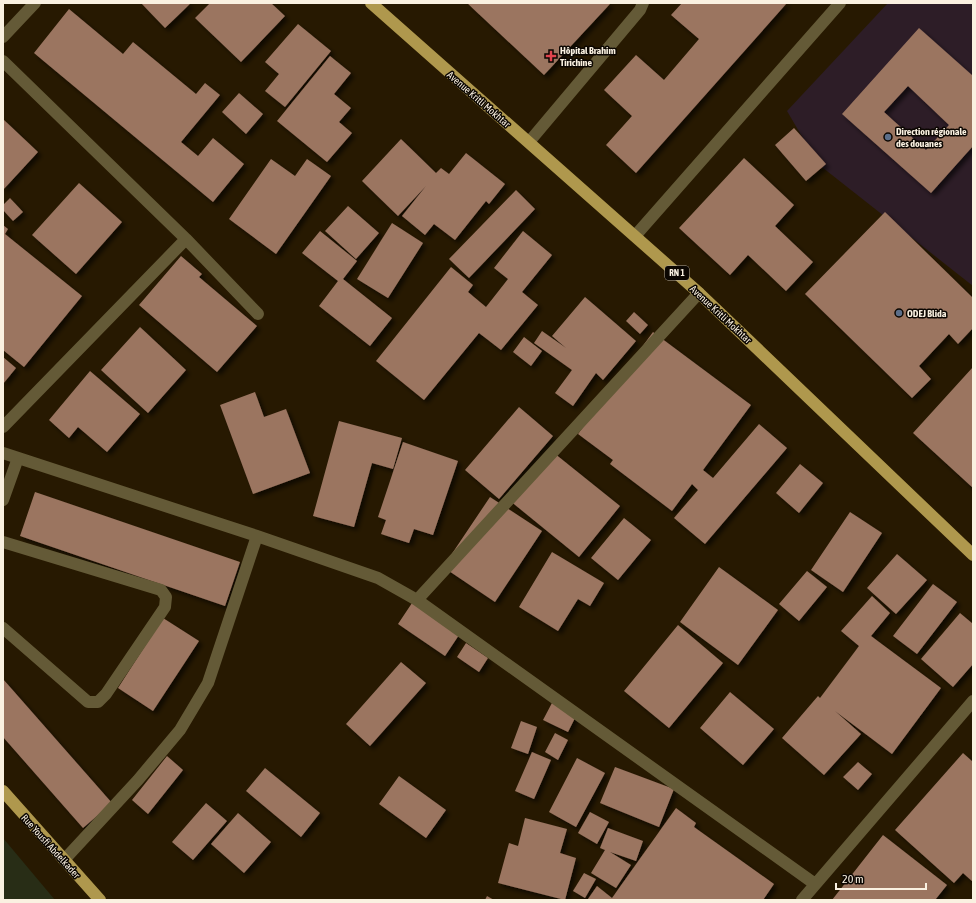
<svg xmlns="http://www.w3.org/2000/svg" width="976" height="903" font-family="'Asap Condensed',sans-serif">
	<style>
		.commercial { fill: #2d1d27 }
		.green { fill: #282d16 }
		.building { fill: #9b7561; fill-rule: evenodd; filter: url(#shadow) }
		.lines { fill: none; stroke-linecap: round; stroke-linejoin: round }
		.minor { stroke: #645a37; stroke-width: 12 }
		.major { stroke: #af984d; stroke-width: 12 }
		.health-dot { fill: #e0444e; stroke: #0b0601; stroke-width: 1.5 }
		.service-dot { fill: #5c6f8a; stroke: #0b0601; stroke-width: 1.5 }
		.labels { text-anchor: middle; stroke-width: 3; stroke-linejoin: round; paint-order: stroke }
		.shield { fill: #0b0601; stroke: #b2aa9e; stroke-width: 1 }
		.shield-label { font-size: 9px; font-weight: bold; fill: #faf1e1 }
		.poi-label { font-size: 10px; font-weight: bold; fill: #faf1e1; stroke: #0b0601; text-anchor: start }
		.street-label { font-size: 10px; fill: #faf1e1; stroke: #0b0601 }
	</style>
	<defs>
		<filter id="shadow"><feDropShadow dx="3.5" dy="3.5" stdDeviation="2" flood-color="#0009"/></filter>
	</defs>
	<rect width="100%" height="100%" fill="#271901"/>
	<path class="commercial" d="M888,3h85v283l-155,-122 -31,-53z"/>
	<path class="green" d="M3,838l52,62h-52z"/>
	<path class="building" d="M141,3h50l-26,25z
		M210,3h61l14,13 -44,46 -46,-44z
		M467,3h142l1,1 -66,71z
		M682,3h105l-151,170 -30,-28 26,-29 -28,-26 32,-35 28,25 35,-41 -28,-24z
		M69,9l54,45 10,-12 63,52 9,-11 15,12 -39,47 17,14 15,-18 31,26 -31,38 -179,-149z
		M298,24l33,27 -46,56 -20,-16 14,-17 -14,-12z
		M919,28l54,48v70l-42,47 -89,-79zM908,86l41,39 -23,25 -42,-38z
		M330,56l21,17 -17,21 17,14 -12,14 13,11 -25,29 -50,-41z
		M239,93l24,21 -17,20 -24,-22z
		M3,119l35,33 -35,38z
		M794,128l32,36 -20,17 -31,-36z
		M401,139l35,34 5,-5 8,6 17,-21 39,31 -16,20 -3,-3 -31,39 -21,-16 -9,11 -23,-19 24,-30 -28,30 -36,-35z
		M744,158l50,47 -19,21 38,36 -27,29 -38,-36 -18,20 -51,-47z
		M271,159l24,17 12,-17 24,17 -55,78 -47,-35z
		M79,183l43,39 -46,52 -44,-39z
		M516,190l19,19 -66,69 -20,-19z
		M10,198l13,14 -10,9 -10,-11v-5z
		M348,206l31,27 -23,26 -31,-28z
		M885,212l88,86v30l-15,16 -9,-10 -30,32 12,13 -19,19 -107,-104z
		M392,223l31,20 -35,55 -31,-19z
		M3,225l5,4 -3,5 77,62 -58,71 -21,-17z
		M320,231l37,30 -14,18 49,39 -22,28 -51,-40 19,-25 -36,-28z
		M523,231l29,24 -30,37 16,13 -37,45 -22,-17 -55,67 -48,-39 75,-94 22,18 -5,7 18,15 22,-28 -14,-11z
		M181,256l21,18 -3,3 58,49 -40,46 -78,-67z
		M585,297l51,44 -33,39 -7,-7 -23,33 -18,-13 17,-23 -38,-27 8,-12 24,17 -14,-12z
		M634,312l14,13 -8,9 -14,-13z
		M140,327l46,43 -38,43 -47,-43z
		M653,332l98,73 -48,65 10,8 46,-54 28,24 -82,96 -31,-26 24,-28 -6,-6 -20,27 -62,-47 3,-4 -35,-26z
		M524,337l18,14 -11,15 -18,-14z
		M3,357l13,11 -13,16z
		M973,367v121l-60,-55z
		M90,371l50,43 -33,38 -29,-25 -9,11 -20,-18z
		M255,392l9,25 22,-8 24,64 -57,21 -33,-89z
		M519,407l34,29 -54,63 -34,-29z
		M339,421l63,17 -9,31 -21,-6 -18,64 -41,-11z
		M403,442l55,19 -25,74 -19,-6 -5,14 -28,-9 5,-14 -8,-3z
		M549,449l71,57 -41,51 -70,-57z
		M800,464l23,19 -24,30 -23,-20z
		M35,492l205,70 -15,44 -205,-70z
		M490,497l52,34 -47,71 -52,-35z
		M850,512l32,21 -39,59 -32,-22z
		M624,518l27,22 -33,40 -27,-22z
		M552,552l52,31 -14,23 -12,-7 -20,32 -39,-24z
		M897,554l30,26 -31,34 -29,-26z
		M719,567l59,43 -40,55 -58,-43z
		M807,571l20,16 -28,34 -20,-17z
		M933,584l24,18 -40,52 -24,-18z
		M872,596l18,17 -19,23 70,52 -49,66 -57,-43 26,23 -37,41 -42,-37 36,-42 2,2 39,-52 -18,-15z
		M412,603l47,32 -14,21 -47,-32z
		M960,613l13,11v40l-20,23 -32,-28z
		M163,618l36,23 -46,70 -35,-23z
		M678,625l45,38 -54,65 -45,-37z
		M466,643l22,15 -9,14 -22,-15z
		M401,662l25,21 -56,63 -24,-22z
		M3,679l109,124 -29,25 -80,-91z
		M730,692l44,37 -31,36 -43,-37z
		M553,701l24,13 -9,18 -25,-12z
		M521,721l16,6 -9,27 -17,-6z
		M555,733l13,7 -10,20 -13,-8z
		M532,752l19,8 -17,39 -19,-8z
		M963,753l10,9v120l-10,-9 -9,10 -59,-53z
		M167,756l16,14 -35,44 -16,-14z
		M577,758l28,15 -29,54 -27,-15z
		M858,762l14,12 -14,16 -15,-13z
		M615,767l59,22 -15,38 -59,-24z
		M265,768l55,45 -19,24 -55,-46z
		M399,776l47,34 -20,28 -47,-34z
		M206,803l21,18 -34,39 -21,-18z
		M676,808l20,15 -2,4 80,57 -11,16h-174l-1,-1 9,-13 15,12z
		M590,812l19,10 -12,22 -19,-11z
		M238,813l33,29 -27,31 -33,-29z
		M525,818l42,11 -7,24 16,5 -11,42 -67,-17 11,-40 9,3z
		M608,828l35,13 -7,20 -26,-9 21,13 -15,23 -25,-15 14,-23 -5,-2z
		M883,835l64,50 -12,15h-103z
		M584,873l12,6 -11,19 -12,-7z
		M487,896l7,4h-9z"/>
	<g class="lines">
		<path class="minor" d="M3,37l32,-34
			M3,61l183,178 -183,188
			M529,142l111,-132 3,-7
			M635,236l205,-233
			M186,239l72,75
			M3,453l254,83 121,42 39,22 398,284
			M3,500l15,-42
			M3,542l158,48 5,7 -1,10 -59,87 -8,8h-10l-85,-74
			M417,600l282,-307
			M64,860l74,-80 42,-50 28,-47 49,-147
			M802,900l171,-199"/>
		<path class="major" d="M371,3l328,290 274,262
			M3,791l97,109"/>
	</g>
	<path class="health-dot" d="M549 50h4v4h4v4h-4v4h-4v-4h-4v-4h4z"/>
	<g class="service-dot">
		<circle cx="888" cy="137" r="4"/>
		<circle cx="899" cy="313" r="4"/>
	</g>
	<g class="labels">
		<rect class="shield" x="665" y="266" width="24" height="14" rx="3"/>
		<g class="shield-label">
			<text x="677" y="276">RN 1</text>
		</g>
		<g class="poi-label">
			<text x="560" y="54">Hôpital Brahim<tspan x="560" dy="12">Tirichine</tspan></text>
			<text x="896" y="135">Direction régionale<tspan x="896" dy="12">des douanes</tspan></text>
			<text x="907" y="317">ODEJ Blida</text>
		</g>
		<g class="street-label">
			<text transform="translate(479 99) rotate(41)" y="4">Avenue Kritli Mokhtar</text>
			<text transform="translate(721 314) rotate(43)" y="4">Avenue Kritli Mokhtar</text>
			<text transform="translate(51 846) rotate(48)" y="4">Rue Yousfi Abdelkader</text>
		</g>
	</g>
	<rect width="976" height="903" fill="none" stroke="#faf1e1" stroke-width="8"/>
	<path d="M836 883v6h90v-6" fill="none" stroke="#faf1e1" stroke-width="2"/>
	<text x="842" y="883" font-size="12" fill="#faf1e1" stroke="#0b0601" stroke-width="3" paint-order="stroke">20 m</text>
</svg>
